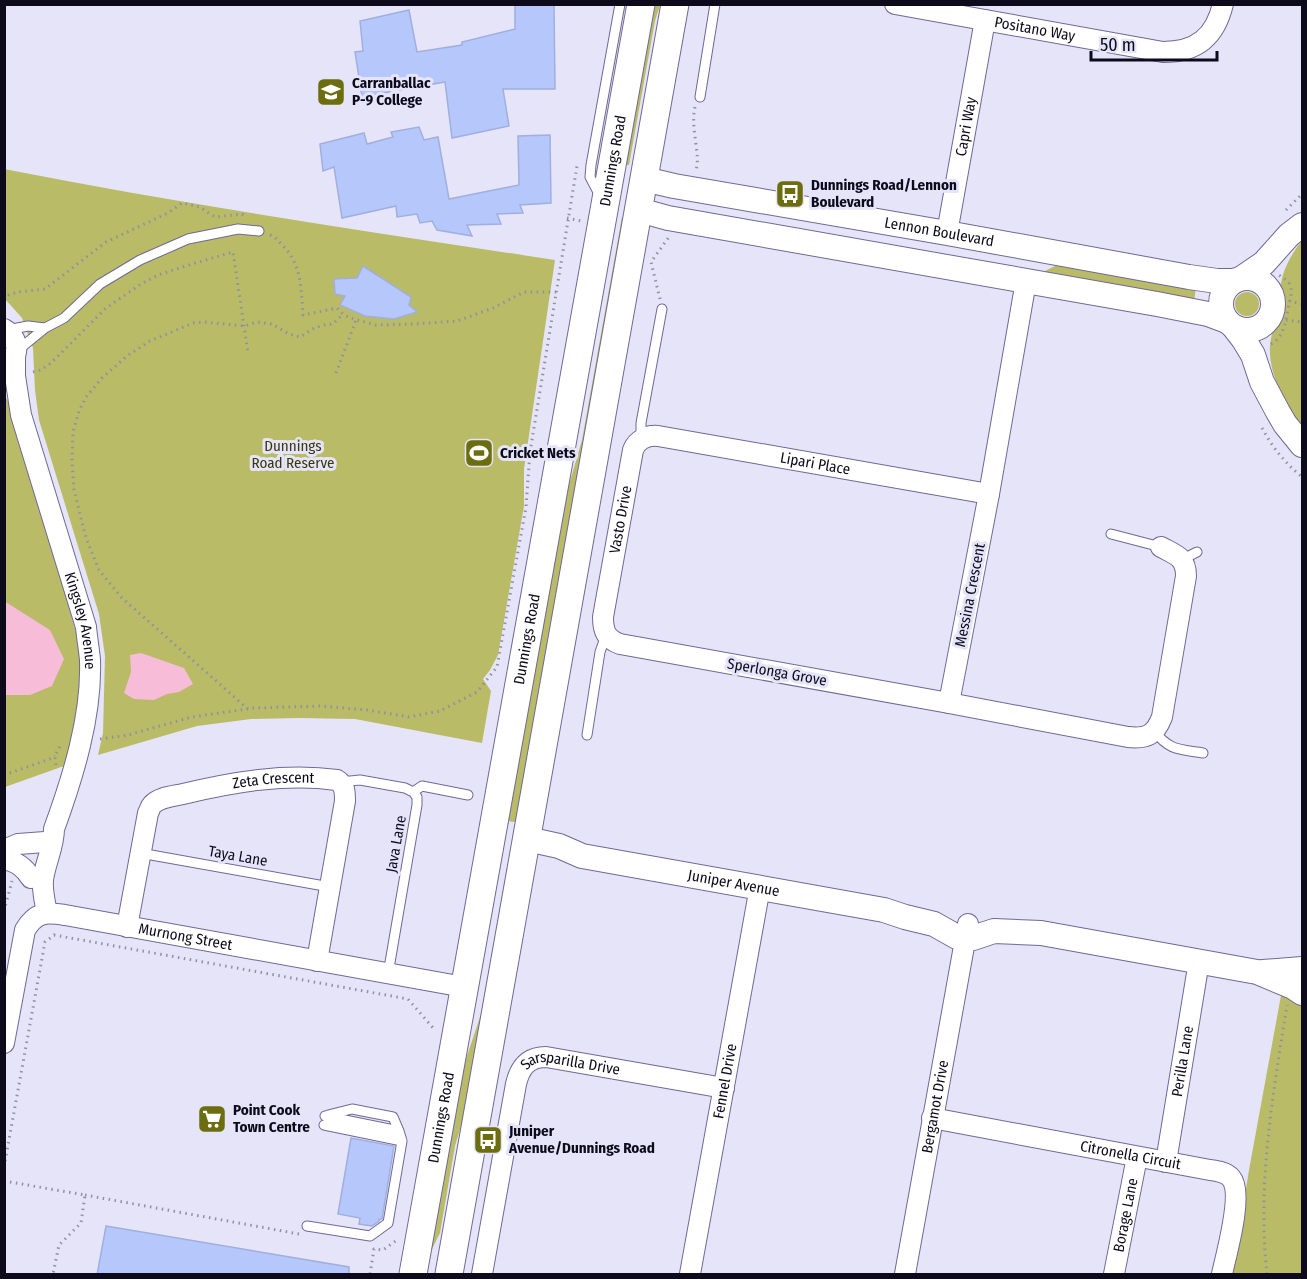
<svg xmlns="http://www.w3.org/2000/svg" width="1307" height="1279" font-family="'Fira Sans Condensed',sans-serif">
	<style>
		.green { fill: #b9bb67 }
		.water { fill: #f7bcd7 }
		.building { fill: #b5c7fb; stroke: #a0afdd; stroke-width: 1.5 }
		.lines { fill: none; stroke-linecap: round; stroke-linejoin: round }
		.service-casing { stroke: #6f6995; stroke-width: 11 }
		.minor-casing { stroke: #6f6995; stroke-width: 22 }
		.tertiary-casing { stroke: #6f6995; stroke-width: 26 }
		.secondary-casing { stroke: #6f6995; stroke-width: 29 }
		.path { stroke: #9290a3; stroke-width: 3; stroke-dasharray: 1.5 4.5; stroke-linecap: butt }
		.service { stroke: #fff; stroke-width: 9 }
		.minor { stroke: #fff; stroke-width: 20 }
		.tertiary { stroke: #fff; stroke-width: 24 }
		.secondary { stroke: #fff; stroke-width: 27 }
		.labels { text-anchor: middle; stroke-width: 6; stroke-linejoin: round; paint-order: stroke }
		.street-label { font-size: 15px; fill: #0d0b1b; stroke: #e6e4f9 }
		.poi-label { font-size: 15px; font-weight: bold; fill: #0d0b1b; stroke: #e6e4f9; text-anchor: start }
		.park-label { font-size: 15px; fill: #38380c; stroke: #e6e4f9 }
	</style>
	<rect width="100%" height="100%" fill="#e6e4f9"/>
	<path class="green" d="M651,5h9l-5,16 -26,144h-6z
		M4,169c183,36 367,63 551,91l-31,209v37l-26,149 -8,15 -7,9 8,12 -9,52 -127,-24 -57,-1 -47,1 -54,7 -99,29 5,-22 2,-77 -6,-42 -60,-194 -4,-30 -2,-42 -11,-30 -17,-19z
		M622,217l5,6 -109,598 -5,1 -4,-1 -2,-4 57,-315 18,-62z
		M1302,240v191c-15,-27 -34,-54 -32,-86 1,-13 8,-24 9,-36 1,-6 0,-13 1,-19 2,-20 11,-35 22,-50z
		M1059,264l137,21 -2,19 -151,-32z
		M1235 304a12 12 0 1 1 24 0a12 12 0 1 1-24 0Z
		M4,395l8,12 67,236 3,20 -3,47 -15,56 -59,21z
		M508,862h3l-31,199 -25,85 -15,87 -9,18 -1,-1 31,-176 20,-60z
		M1282,990l20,14v270h-70l17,-104z"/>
	<path class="water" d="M4,601l46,29 14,29 -12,27 -22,9h-25z
		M141,653l43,15 9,16 -14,8 -12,2 -13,6 -20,-1 -10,-6 7,-21 -1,-17z"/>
	<path class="building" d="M515,4h39l1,85h-52l6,37 -57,12 -7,-56 -83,15 -7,-45 8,-1 -3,-30 49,-11 8,42 45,-7v-3l53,-13z
		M419,127l5,13 14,-3 11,62 70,-14 -1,-49 32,-1 1,68 -31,2 3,8 -26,1 4,10 -34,1 5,11 -35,-6 -5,-9 -12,2 -3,-9 -20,3 -1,-11 -54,12 -8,-51 -11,4 -3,-27 44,-11 3,11 26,-7 -2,-5z
		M363,266l48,31 -2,8 8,7 -23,7 -29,-3 -25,-11 5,-9 -10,-2 -1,-15 23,-1z
		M351,1138l43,8 -12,73h-3v2l-7,5 -13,-2 1,-6 -22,-4z
		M106,1226l243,41v8h-252z"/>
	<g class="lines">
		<g class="service-casing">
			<path id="service" d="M700,97l15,-93
				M600,196l-10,-19 1,-12 29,-161
				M7,330l21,-4 17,2
				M18,350l27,-22 19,-10 36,-34 40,-24 48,-21 50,-10 21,2
				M643,439l-2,-7v-9l21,-114
				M1111,534l50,13
				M1183,559l14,-7
				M1154,731c16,20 25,18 49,22
				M587,735l13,-83 6,-17
				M341,782l19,-2 45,8 8,4 4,5v8l-29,169
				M413,792l9,-6 46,9
				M140,853l190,34
				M328,1115l24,-6 41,8 6,14
				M325,1116l74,15 3,10
				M307,1226l63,10 18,-13 14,-82 -78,-16"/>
		</g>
		<g class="minor-casing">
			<g id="minor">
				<path id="s1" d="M895,4l268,48c34,0 52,-15 60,-48"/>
				<path id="s2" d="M947,233l38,-213"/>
				<path d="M1026,281l-37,213 -40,209 179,34c19,2 27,-2 34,-20l24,-141c0,-19 -10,-21 -25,-29"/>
				<path d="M4,329c15,9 17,26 2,37"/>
				<path id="s3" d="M15,357v19l6,39 65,212c1,11 3,22 4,33 2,56 -17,117 -36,169 0,18 -9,34 -11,51 -1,11 2,22 4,33"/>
				<path id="s4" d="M949,703l-329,-59c-14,-5 -17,-13 -17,-27l30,-167c4,-10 14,-15 25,-14l331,58"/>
				<path d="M4,850l14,-6 27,-2"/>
				<path d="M4,859c13,3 20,8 27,19"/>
				<path id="s5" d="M127,927l21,-114c2,-3 2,-6 4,-8 7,-8 22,-9 31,-11 50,-12 102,-21 154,-14 8,5 8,12 8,21l-28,160"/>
				<path id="s6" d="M4,1043l21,-113c11,-18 20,-18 40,-15l399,72"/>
				<path id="s7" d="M932,1118l278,52c7,1 16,2 21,8 13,15 -5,77 -9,96"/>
				<path id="s8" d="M1166,1162l33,-201"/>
				<path id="s9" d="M482,1274l34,-190c4,-17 12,-27 30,-27l178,31"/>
				<path id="s10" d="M690,1274l70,-387"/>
				<path id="s11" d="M905,1274l63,-350"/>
				<path id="s12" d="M1114,1274l23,-117"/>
			</g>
		</g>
		<g class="tertiary-casing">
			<g id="tertiary">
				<path id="s13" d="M644,179l30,7 273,47 242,44 28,4h17"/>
				<path d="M639,210l29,8 489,86 51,10 19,7"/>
				<path d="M1242,278l22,-15 25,-28 13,-10"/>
				<circle cx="1247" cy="304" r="26"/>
				<path d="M1234,327l10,13 9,15 9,27 16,30 7,12 17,21"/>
				<path id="s14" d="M527,839l32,7 23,10 302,54 21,7 29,7 23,13 16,1 21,-7 47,2 216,39 36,15 9,6"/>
				<path d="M1263,972l39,-3"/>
			</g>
		</g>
		<g class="secondary-casing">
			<g id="secondary">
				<path id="s15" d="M413,1274l228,-1270"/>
				<path d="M449,1274l226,-1270"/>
			</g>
		</g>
		<path class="path" d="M695,107c-5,22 6,47 1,63
			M1286,210l16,-16
			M567,218l14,3
			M270,235c5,2 8,5 11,9 21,19 20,45 22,71l34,-7 6,6 7,4 26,7 38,-1 43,-3 36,-13 31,-16h32
			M660,299l-9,-37 18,-25
			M4,300l5,-5 9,-3 27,-3 61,-47 62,-29 14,-10 18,4 10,7 6,3 26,-3 5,2
			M1289,301l13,3
			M1286,320l16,2
			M1271,344c14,-7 15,-26 18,-39 1,-7 4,-14 1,-20 -2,-5 -7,-7 -11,-10
			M33,372l8,-2 10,-7 54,-54 36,-25 17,-9 34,-11 41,-12 15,101
			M336,373l20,-53
			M1262,428c10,19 24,36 40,49
			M248,709l-126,-111 -23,-28 -13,-32 -12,-48 -2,-29 1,-29 6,-21 7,-14 16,-19 25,-22 23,-15 29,-12 14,-6 11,-1 41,4 12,-4 15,2 17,10 11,3 14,-9 10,-3 9,-1 10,-10
			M100,739l28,-4 64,-18 62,-9 67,-2 46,4 42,7 31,-6 37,-19 20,-25 29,-160 4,-55 47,-286
			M56,765l-1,-9 5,-10
			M4,775l46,-16 5,-3
			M4,911l8,-30
			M4,1167l41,-225 9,-7 354,64 26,30
			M4,1181l81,14 -4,28 -22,22 -6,29
			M85,1195l214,39
			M370,1274l4,-25 9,1 14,-10
			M1267,1274c-10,-90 6,-180 20,-269"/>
		<use href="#service" class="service"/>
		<use href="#minor" class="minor"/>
		<use href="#tertiary" class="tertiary"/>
		<use href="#secondary" class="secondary"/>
	</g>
	<defs>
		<g id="school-square" transform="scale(1.5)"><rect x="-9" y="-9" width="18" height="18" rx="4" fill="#6c6d0e" stroke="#e6e4f9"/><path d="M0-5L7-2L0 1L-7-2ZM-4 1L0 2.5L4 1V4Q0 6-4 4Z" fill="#fff"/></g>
		<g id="bus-square" transform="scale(1.5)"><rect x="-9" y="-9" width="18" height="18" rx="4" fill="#6c6d0e" stroke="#e6e4f9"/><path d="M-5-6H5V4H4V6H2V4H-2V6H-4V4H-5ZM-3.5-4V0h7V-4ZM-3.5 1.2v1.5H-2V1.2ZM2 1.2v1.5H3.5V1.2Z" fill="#fff"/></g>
		<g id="stadium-square" transform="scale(1.5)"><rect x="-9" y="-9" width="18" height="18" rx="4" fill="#6c6d0e" stroke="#e6e4f9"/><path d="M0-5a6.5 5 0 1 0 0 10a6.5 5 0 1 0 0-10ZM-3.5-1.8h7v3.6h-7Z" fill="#fff"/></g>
		<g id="supermarket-square" transform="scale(1.5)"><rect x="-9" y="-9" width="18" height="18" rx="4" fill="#6c6d0e" stroke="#e6e4f9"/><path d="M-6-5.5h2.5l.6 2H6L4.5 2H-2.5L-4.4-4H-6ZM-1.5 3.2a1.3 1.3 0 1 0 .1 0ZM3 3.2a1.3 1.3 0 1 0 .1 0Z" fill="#fff"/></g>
	</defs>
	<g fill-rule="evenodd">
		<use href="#school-square" x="331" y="92"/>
		<use href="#bus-square" x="790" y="194"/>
		<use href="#stadium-square" x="479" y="453"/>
		<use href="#supermarket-square" x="212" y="1119"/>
		<use href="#bus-square" x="488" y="1140"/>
	</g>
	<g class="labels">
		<g class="street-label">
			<text dy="5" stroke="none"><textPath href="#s1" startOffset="142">Positano Way</textPath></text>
			<text dy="5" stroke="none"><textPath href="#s2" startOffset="108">Capri Way</textPath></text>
			<text dy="5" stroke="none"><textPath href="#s15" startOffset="1131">Dunnings Road</textPath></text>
			<text dy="5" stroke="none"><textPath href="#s13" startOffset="300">Lennon Boulevard</textPath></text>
			<text dy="5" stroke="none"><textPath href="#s4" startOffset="729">Lipari Place</textPath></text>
			<text dy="5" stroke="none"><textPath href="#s4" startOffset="468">Vasto Drive</textPath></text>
			<text transform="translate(970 595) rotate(-79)" y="5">Messina Crescent</text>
			<text dy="5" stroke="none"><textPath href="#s3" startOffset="273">Kingsley Avenue</textPath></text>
			<text dy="5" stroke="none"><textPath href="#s15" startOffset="645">Dunnings Road</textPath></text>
			<text transform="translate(777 672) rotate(10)" y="5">Sperlonga Grove</text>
			<text dy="5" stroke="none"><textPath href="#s5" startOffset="250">Zeta Crescent</textPath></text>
			<text transform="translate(396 844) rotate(-80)" y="5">Java Lane</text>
			<text transform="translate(238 856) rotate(10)" y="5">Taya Lane</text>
			<text dy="5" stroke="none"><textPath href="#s14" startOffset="212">Juniper Avenue</textPath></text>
			<text dy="5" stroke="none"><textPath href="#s6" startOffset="284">Murnong Street</textPath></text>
			<text dy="5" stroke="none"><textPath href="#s8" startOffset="102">Perilla Lane</textPath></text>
			<text dy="5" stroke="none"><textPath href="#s9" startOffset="262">Sarsparilla Drive</textPath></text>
			<text dy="5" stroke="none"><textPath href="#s10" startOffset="196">Fennel Drive</textPath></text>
			<text dy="5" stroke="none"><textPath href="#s11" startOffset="170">Bergamot Drive</textPath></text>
			<text dy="5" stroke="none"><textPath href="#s15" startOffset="159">Dunnings Road</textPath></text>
			<text dy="5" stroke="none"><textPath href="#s7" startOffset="202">Citronella Circuit</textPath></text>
			<text dy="5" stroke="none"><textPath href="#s12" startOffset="60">Borage Lane</textPath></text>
		</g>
		<g class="poi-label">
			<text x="352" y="88">Carranballac<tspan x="352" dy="17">P-9 College</tspan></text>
			<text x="811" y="190">Dunnings Road/Lennon<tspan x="811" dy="17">Boulevard</tspan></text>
			<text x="500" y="458">Cricket Nets</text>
			<text x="233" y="1115">Point Cook<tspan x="233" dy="17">Town Centre</tspan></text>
			<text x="509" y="1136">Juniper<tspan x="509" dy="17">Avenue/Dunnings Road</tspan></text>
		</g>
		<g class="park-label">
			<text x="293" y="451">Dunnings<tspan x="293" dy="17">Road Reserve</tspan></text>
		</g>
	</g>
	<rect width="1307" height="1279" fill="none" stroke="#0d0b1b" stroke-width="12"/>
	<path d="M1091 51v9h126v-9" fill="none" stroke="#0d0b1b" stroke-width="3"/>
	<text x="1100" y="51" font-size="18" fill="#0d0b1b" stroke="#e6e4f9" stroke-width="4.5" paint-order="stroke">50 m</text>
</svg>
